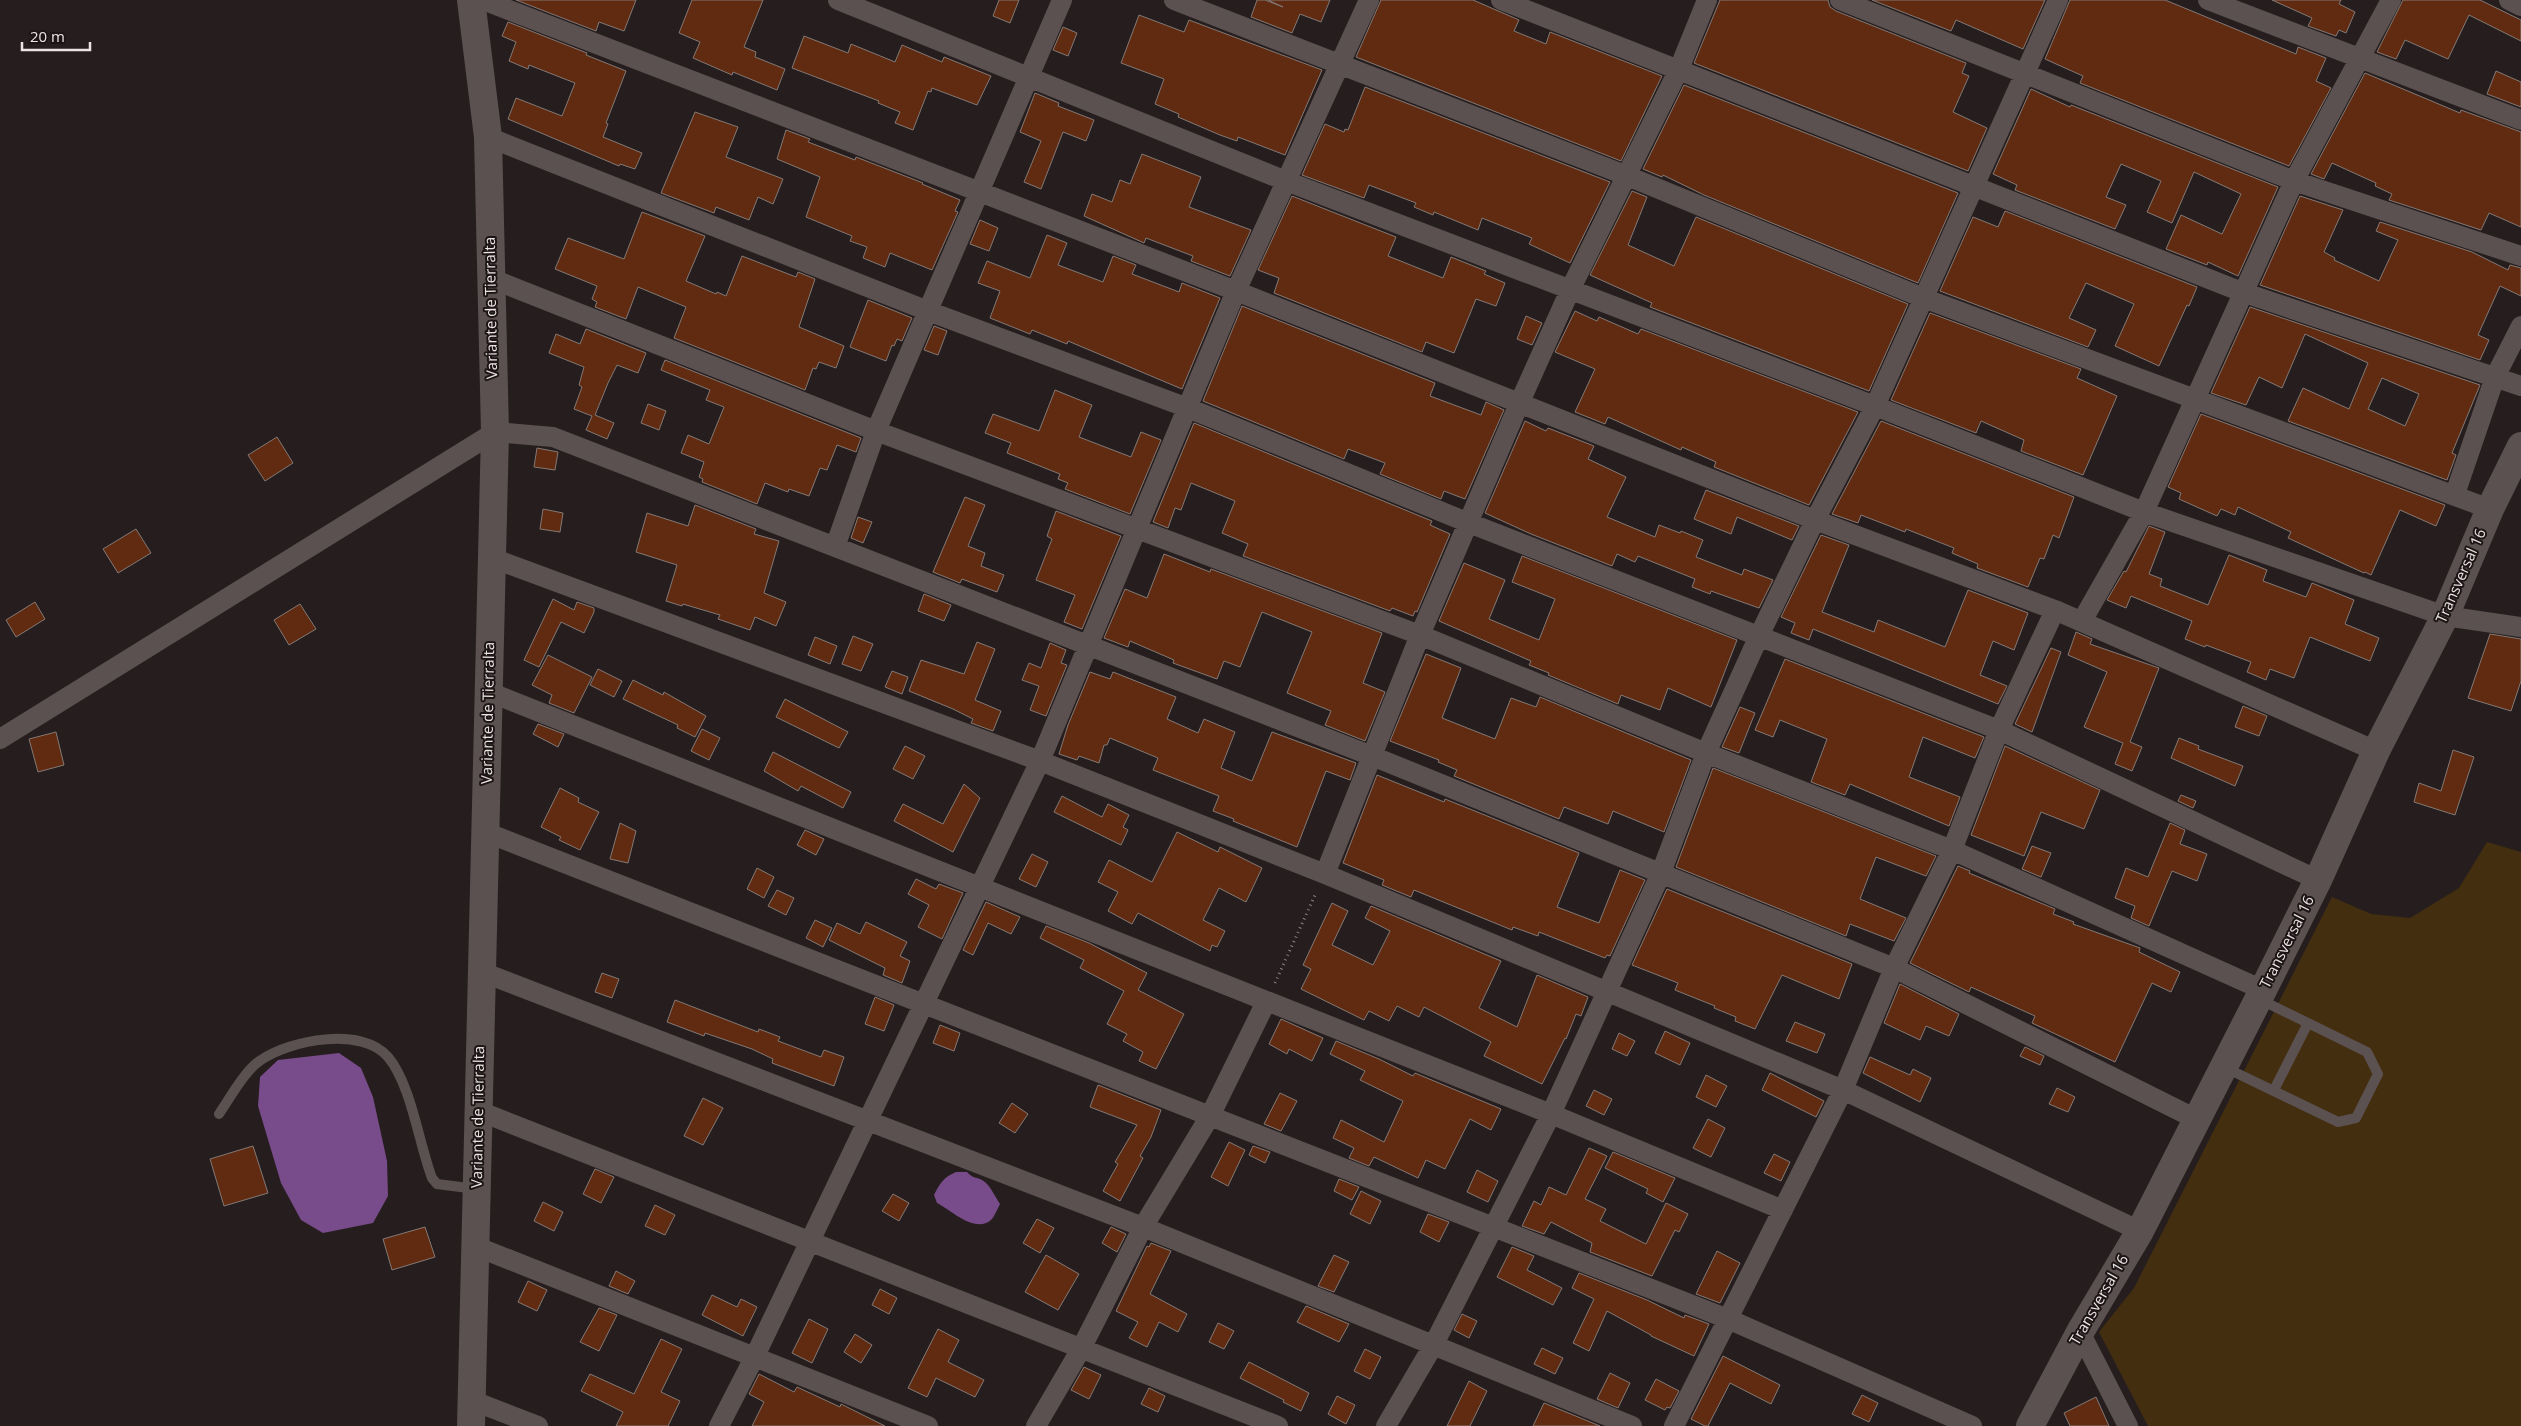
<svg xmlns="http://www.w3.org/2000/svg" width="2521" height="1426" font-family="'Open Sans',sans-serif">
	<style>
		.green { fill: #432e10 }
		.water { fill: #784b8a }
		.building { fill: #612b11; stroke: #837975; fill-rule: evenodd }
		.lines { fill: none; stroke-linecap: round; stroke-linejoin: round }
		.path { stroke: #888181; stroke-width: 3; stroke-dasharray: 1 4; stroke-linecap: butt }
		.lane { stroke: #5b5151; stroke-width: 10 }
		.street { stroke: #5b5151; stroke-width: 20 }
		.secondary { stroke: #5b5151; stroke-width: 28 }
		.labels { text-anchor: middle; stroke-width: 4; stroke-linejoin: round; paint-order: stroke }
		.street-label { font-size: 15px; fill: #eae4e5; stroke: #1d1515 }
	</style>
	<rect width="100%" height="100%" fill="#261e1e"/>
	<path class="green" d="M2487,842l34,10v574h-373l-49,-94 35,-44 198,-391 39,17 39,4 49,-30z"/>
	<path class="water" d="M339,1053l22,15 12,29 14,64 1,35 -15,27 -50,10 -22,-13 -20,-37 -23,-77 2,-29 18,-17z
		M956,1172h11c5,6 9,5 15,8 8,4 13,17 18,24 -2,4 -5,11 -8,15 -16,16 -41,-9 -55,-16l-3,-8c6,-12 10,-18 22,-23z"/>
	<path class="building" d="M516,0h120l-12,31 -25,-9 -3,9z
		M692,0h71l-19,47 12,5 -1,5 30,12 -8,21 -44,-18 -1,3 -39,-17 7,-16 -21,-9z
		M999,0h20l-9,23 -17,-7z
		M1257,0h8l18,7 -15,-7h62l-9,22 -21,-8 -8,19 -41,-16z
		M1381,0h92l46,20 -5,11 32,13 4,-12 112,44 -41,85 -265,-104z
		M1720,0h108l2,7 6,4 130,52 -4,10 7,3 -16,36 34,16 -19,43 -274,-108z
		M1872,0h173l-22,49 -67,-29 -5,11z
		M2070,0h95l131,54 2,-7 28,11 -10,23 15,7 -42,78 -209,-83 3,-7 -38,-17z
		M2272,0h69l-2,4 16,8 -9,21 -7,-3 -3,6 -28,-10 4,-8z
		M2403,0h77l41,20v21l-52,-26 -21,44 -43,-19 -9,19 -19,-7z
		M1139,15l45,17 5,-12 133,50 -37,85 -47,-18 -1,4 -17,-6 -42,-18 1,-3 -24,-10 9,-25 -43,-16z
		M508,22l79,31 -1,2 40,16 -20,52 2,1 -5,13 39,16 -7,16 -15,-5 -1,2 -111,-47 8,-21 46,18 13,-33 -46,-18 -1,4 -19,-8 7,-19 -14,-6z
		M1063,27l14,6 -9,23 -15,-6z
		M804,36l44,17 3,-9 44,18 7,-17 40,17 2,-5 47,19 -14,29 -45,-17 -1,4 -3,-1 -15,39 -18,-7 5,-11 -22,-9 1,-2 -87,-33z
		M2496,71l25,11v25l-34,-13z
		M2365,73l95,40 1,-3 60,22v95l-32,-14 -8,17 -92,-30 3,-6 -17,-8 1,-3 -44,-20 -8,16 -13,-5z
		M1684,85l274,108 -40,90 -214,-88 -41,-20 -1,2 -19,-8z
		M1365,87l245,95 -40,81 -41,-19 3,-6 -50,-20 -4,12 -44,-18 -1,3 -19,-8 2,-4 -47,-18 -5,13 -62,-23 23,-51 19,8 1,-3 3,1z
		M2031,89l39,18 1,-2 207,82 -40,89 -30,-14 -1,3 -41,-16 15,-34 41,19 19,-40 -47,-22 -22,51 -25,-11 14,-31 -40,-17 -15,33 20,8 -11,24 -100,-39 2,-5 -24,-11z
		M1035,93l24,10 -1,3 36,14 -8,21 -23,-9 -22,57 -17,-7 17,-41 -21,-9z
		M695,112l43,15 -12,30 57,22 -10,25 -15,-7 -9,23 -33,-13 -2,6 -53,-20z
		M786,130l24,9 -2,3 47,18 1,-3 67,26 -1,1 38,16 -5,11 3,1 -26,58 -42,-17 -5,14 -22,-9 4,-11 -17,-6 2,-5 -46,-19 14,-40 -43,-18z
		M1142,154l59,23 -12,30 62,23 -21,46 -39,-15 2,-5 -47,-18 -2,5 -60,-27 8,-22 20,8 8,-22 10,4z
		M1632,191l15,6 -19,48 46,21 22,-49 212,87 -39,87 -219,-84 2,-4 -62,-28z
		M1292,196l104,41 -8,19 55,22 8,-21 35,14 -2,3 21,9 -9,23 -20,-7 -22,54 -28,-11 -4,10 -148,-59 5,-15 -21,-8z
		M2300,196l43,14 -19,42 11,6 -1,2 45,21 19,-41 -22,-9 4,-9 92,30 36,18 2,-5 11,3v28l-21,-10 -22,49 11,5 -9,20 -220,-75z
		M2005,211l192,76 -8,19 -2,-1 -28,61 -44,-20 19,-42 -48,-21 -17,35 27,12 -8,17 -148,-56 33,-74 25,10z
		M642,212l63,24 -19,45 30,13 1,-2 9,4 16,-40 54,21 2,-5 17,7 -16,48 45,19 -8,22 -17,-6 -3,7 -3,-1 -8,22 -131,-52 12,-31 -48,-20 -12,32 -31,-12 2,-5 -5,-3 5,-13 -42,-17 13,-31 56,21z
		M980,220l18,8 -9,23 -19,-7z
		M1047,235l20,8 -9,22 45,17 10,-26 23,9 -4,9 47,18 3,-9 38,15 -38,91 -114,-48 -1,3 -35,-14 -2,4 -40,-16 10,-27 -22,-8 9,-22 43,17z
		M868,300l44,18 -10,23 -5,-2 -3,7 -2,-1 -6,16 -36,-14z
		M1242,306l193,77 -5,13 51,19 5,-13 18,8 -39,89 -21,-8 -3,8 -61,-25 5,-11 -37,-14 -4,10 -141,-58z
		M2250,307l230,78 -28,68 4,2 -9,25 -159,-59 15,-33 46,21 19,-46 -63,-29 -23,54 -23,-11 -13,28 -35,-12zM2382,378l37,16 -14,32 -37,-17z
		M1575,311l22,10 2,-4 39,17 3,-5 217,83 -49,93 -95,-38 2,-5 -34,-15 -1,3 -73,-33 -3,7 -30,-12 20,-43 -40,-17z
		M1930,313l151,56 -4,9 40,18 -34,79 -62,-24 3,-11 -43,-19 -5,12 -85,-33z
		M1526,316l16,7 -10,22 -15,-6z
		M934,326l13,5 -9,24 -14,-5z
		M586,329l60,24 -8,20 -21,-8 -9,18 -13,32 19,8 -7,16 -21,-9 6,-14 -18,-7 8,-22 -3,-2 5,-18 -35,-14 7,-19 24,10z
		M665,360l196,78 -5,14 -19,-7 -10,25 -7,-2 -11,28 -20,-7 -1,3 -23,-9 -8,21 -55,-22 1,-3 -4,-2 5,-15 -23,-9 7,-18 21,9 15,-37 -18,-7 4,-10 -49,-20z
		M1055,390l37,15 -13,32 52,20 10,-25 20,8 -31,74 -65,-25 3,-6 -10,-4 2,-5 -53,-21 4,-10 -26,-10 8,-19 46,17z
		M648,404l18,7 -7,19 -18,-7z
		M2201,414l244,91 -9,21 -36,-16 -29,65 -6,-3 -1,1 -76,-35 3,-6 -53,-25 -3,8 -14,-6 -4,7 -38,-17 2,-6 -13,-6z
		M1525,421l21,10 2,-3 46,18 -6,13 38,18 -19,40 48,20 4,-12 21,8 1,-2 22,9 -7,17 46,18 2,-6 29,11 -14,28 -48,-17 -1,3 -18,-7 3,-8 -57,-23 -3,6 -18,-8 -5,12 -81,-32 -46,-21z
		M1881,421l193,76 -15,41 -6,-3 -9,24 -4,-1 -12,29 -51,-19 1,-4 -26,-11 2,-5 -48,-19 -1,3 -44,-17 -3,8 -26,-9z
		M1194,423l238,98 -2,4 20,9 -33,78 -2,-1 -2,5 -21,-8 -2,3 -147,-55 5,-12 -26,-11 13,-32 -44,-18 -10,27 -6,-2 -7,20 -15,-6z
		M277,437l16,26 -28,18 -17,-26z
		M537,448l21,4 -3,18 -21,-3z
		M1706,490l93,36 -7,14 -55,-23 -6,17 -37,-15z
		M965,497l20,8 -17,41 17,7 -4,13 23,9 -7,17 -35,-13 -2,4 -27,-11z
		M695,505l61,24 -2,5 25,7 -15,52 22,9 -10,24 -21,-9 -5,13 -32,-11 2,-4 -37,-11 -1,2 -16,-5 11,-36 -41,-13 11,-39 41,13z
		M543,509l20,4 -3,19 -20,-3z
		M1056,511l65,25 -39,93 -18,-7 11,-27 -39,-15 16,-41 -5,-3z
		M858,517l14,5 -9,21 -12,-5z
		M2149,526l16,6 -16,42 13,5 -2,7 48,19 21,-50 38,15 -4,11 43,16 6,-14 42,17 -9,24 34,14 -9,23 -60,-24 -16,41 -24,-9 -4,11 -19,-8 4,-10 -45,-17 -1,2 -20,-8 7,-18 -61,-25 -5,12 -19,-8 17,-29 2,1z
		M136,529l15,24 -33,20 -15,-24z
		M1821,535l28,10 -27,67 52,20 4,-12 67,27 23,-57 60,23 -14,37 -21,-9 -13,34 27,11 -9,18 -185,-75 -4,11 -18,-7 4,-10 -14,-6z
		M1164,554l46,18 1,-3 171,64 -19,50 22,9 -20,49 -40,-16 6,-14 -44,-18 25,-61 -50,-20 -22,55 -16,-6 -7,18 -44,-16 1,-3 -44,-19 -2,6 -24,-9 21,-49 22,9z
		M1522,556l215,84 -26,67 -43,-19 -8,22 -39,-15 -3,9 -70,-29 1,-2 -20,-8 2,-4 -92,-40 25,-58 41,17 -16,39 50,21 16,-41 -43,-17z
		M924,594l27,11 -7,16 -26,-10z
		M553,599l21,11 3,-8 17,6v4l-10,21 -23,-11 -22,45 -15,-7z
		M35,602l10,17 -29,18 -10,-17z
		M300,604l16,25 -27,16 -15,-25z
		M2076,632l16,7 -2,5 69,24 -29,74 12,5 -10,24 -17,-7 8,-21 -39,-16 23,-55 -39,-17z
		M2490,634l31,5v42l-10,30 -43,-13z
		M853,636l20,8 -12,27 -19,-7z
		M815,637l22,9 -7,18 -22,-9z
		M977,642l18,7 -20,51 26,11 -8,20 -22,-8 2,-4 -20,-10 -44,-18 12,-31 43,14z
		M1050,643l16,7 -5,13 6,2 -21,51 -16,-6 9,-24 -17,-6 7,-17 12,5z
		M2051,648l10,4 -29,80 -17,-8z
		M1426,654l35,14 -19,50 53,21 16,-41 25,9 4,-10 151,63 -27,72 -51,-21 -5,13 -44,-17 -5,12 -105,-43 3,-6 -19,-8 1,-2 -49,-19z
		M548,655l44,22 -18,36 -25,-10 3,-8 -20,-10z
		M1785,659l199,78 -9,21 -52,-21 -14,40 51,20 -11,29 -99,-42 -5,11 -34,-13 16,-43 -47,-19 -7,17 -18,-7z
		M598,669l24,12 -8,16 -24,-12z
		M892,671l16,6 -6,17 -17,-7z
		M1090,672l20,7 3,-7 63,25 -9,22 31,14 6,-14 31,13 -14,36 31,13 20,-49 84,31 -6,17 -24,-9 -29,76 -64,-26 1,-2 -21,-8 6,-15 -66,-26 5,-12 -48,-20 -3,7h-3l-5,18 -20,-7 -2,4 -18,-6 9,-29z
		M633,680l30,15 1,-3 42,24 -11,21 -18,-9 1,-3 -55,-26z
		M785,699l63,33 -9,16 -63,-31z
		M2243,706l24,10 -8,20 -24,-9z
		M1740,707l15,6 -16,40 -17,-6z
		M538,724l26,10 -6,13 -25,-13z
		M702,729l18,9 -11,22 -18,-9z
		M56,732l8,33 -26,7 -9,-33z
		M2179,738l20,8 -1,3 45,17 -8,20 -64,-28z
		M905,746l20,10 -12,23 -20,-10z
		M2005,746l95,44 -16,39 -43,-17 -17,44 -53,-21z
		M2453,750l21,7 -19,58 -41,-13 5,-19 22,8z
		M773,752l78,40 -8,16 -42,-22 -3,5 -34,-20z
		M1713,768l223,88 -10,20 -50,-19 -16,42 46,19 -12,23 -44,-17 -4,12 -170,-69z
		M1377,775l67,27 1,-3 134,54 -22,54 42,16 21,-53 25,10 -35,76 -3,-1 -2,3 -66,-26 -1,4 -25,-9 -1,3 -98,-40 -3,7 -29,-12 2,-5 -41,-17z
		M964,784l16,14 -27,54 -59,-31 9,-17 40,20z
		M560,788l19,10 -1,4 21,10 -19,38 -21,-10 2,-3 -20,-10z
		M2181,795l15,6 -3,7 -15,-7z
		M1062,796l40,21 6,-13 21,11 -6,12 5,3 -7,15 -67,-33z
		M620,823l16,8 -8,32 -18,-4z
		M2170,823l15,7 -5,14 27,10 -10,27 -25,-10 -23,55 -18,-8 4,-12 -20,-8 11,-30 22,9z
		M805,830l19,9 -8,16 -19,-10z
		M1177,832l41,20 2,-5 42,21 -16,34 -27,-14 -16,32 22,11 -8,16 -5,-2 -2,6 -72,-38 -6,11 -24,-13 10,-19 -20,-10 11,-22 43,22z
		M2032,846l19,7 -10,24 -19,-8z
		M1032,854l16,8 -12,25 -17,-8z
		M1958,866l12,5 -1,2 86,36 -2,5 21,8 -1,2 67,24 -1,4 41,20 -9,20 -19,-9 -37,79 -83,-39 3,-7 -64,-29 -2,5 -59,-29z
		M757,868l17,9 -10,21 -17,-9z
		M916,879l20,10 3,-5 24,9 -21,46 -24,-12 11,-22 -21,-11z
		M1667,889l185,75 -13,35 -57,-24 -27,54 -20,-8 1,-4 -22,-9 1,-2 -40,-16 3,-7 -46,-18z
		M777,890l17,8 -8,17 -18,-9z
		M986,902l34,15 -9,17 -23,-11 -15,32 -10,-5z
		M1332,903l16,8 -16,34 41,20 17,-34 -25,-13 6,-12 130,55 -22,47 38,19 20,-52 51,22 -7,19 -5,-2 -10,25 -1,-1 -23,46 -58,-28 7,-14 -67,-35 -5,10 -22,-11 -8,15 -20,-10 -5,9 -63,-31 10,-20 -8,-4z
		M815,920l17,8 -9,19 -17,-9z
		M866,922l41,20 -7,14 10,5 -8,22 -19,-8 2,-7 -56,-28 8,-17 23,11z
		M1046,926l43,17 58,30 -9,17 46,24 -28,55 -17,-8 4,-9 -20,-11 4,-7 -20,-10 17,-33 -44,-23 4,-8 -44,-22z
		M602,973l17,6 -7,19 -17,-6z
		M1900,984l59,30 -10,22 -23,-10 -6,14 -36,-17z
		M875,997l19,8 -10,26 -19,-7z
		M675,1000l83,32 1,-3 21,8 -2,4 43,16 3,-7 20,7 -10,29 -62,-23 1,-4 -21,-10 -47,-16 -1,3 -37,-14z
		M1281,1019l42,19 -11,23 -23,-12 -2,5 -18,-10z
		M1795,1022l30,12 -8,19 -31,-12z
		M940,1025l20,8 -6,18 -21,-8z
		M1665,1031l25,12 -10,22 -25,-12z
		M1619,1033l16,8 -8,15 -15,-7z
		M1336,1041l43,18 34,17 2,-3 86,36 -10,21 -21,-11 -25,50 -19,-9 -8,18 -44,-21 -5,9 -20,-8 5,-10 -21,-10 8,-18 43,22 19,-41 -43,-21 5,-9 -35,-17z
		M2025,1047l19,9 -4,9 -20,-9z
		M1870,1057l40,18 3,-6 18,9 -11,24 -57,-29z
		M1770,1073l54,28 -8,16 -54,-27z
		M1706,1075l21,11 -11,21 -20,-10z
		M1098,1085l63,25 -10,27 -11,19 3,2 -23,43 -17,-10 15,-27 -3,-2 22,-37 -47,-18z
		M2057,1088l18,9 -7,15 -19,-8z
		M1594,1090l18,9 -8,16 -18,-9z
		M1280,1093l17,8 -16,30 -17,-7z
		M703,1098l20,10 -20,37 -19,-9z
		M1012,1103l16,11 -13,19 -16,-10z
		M1708,1119l17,9 -14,29 -18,-9z
		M1229,1142l16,8 -17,36 -17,-9z
		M253,1146l15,47 -44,13 -14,-47z
		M1253,1146l17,6 -5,11 -16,-8z
		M1589,1148l18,8 -22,43 21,10 -6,12 46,23 20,-41 22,11 -9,18 -4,-2 -23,46 -62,-24 2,-9 -41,-21 -7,12 -22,-8 12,-25 7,4 8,-18 17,8z
		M1613,1152l62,26 -12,24 -17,-9 2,-4 -43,-21z
		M1774,1154l16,8 -9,19 -17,-8z
		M595,1169l19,8 -13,26 -18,-9z
		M1477,1170l21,11 -10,21 -21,-10z
		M1339,1179l20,8 -7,13 -18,-9z
		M1361,1191l20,10 -11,23 -20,-10z
		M893,1194l16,9 -10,18 -17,-10z
		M543,1202l20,10 -9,19 -20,-10z
		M655,1205l20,10 -10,20 -20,-9z
		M1428,1214l21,8 -10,20 -19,-10z
		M1037,1219l17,9 -14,25 -17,-10z
		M425,1227l10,30 -43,13 -9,-31z
		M1111,1227l15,7 -9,18 -15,-9z
		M1151,1243l20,8 -21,43 37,20 -9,18 -19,-10 -12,25 -18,-9 9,-16 -22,-11 31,-65 2,1z
		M1512,1247l22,9 -7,14 35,18 -9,17 -56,-28z
		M1717,1251l23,12 -20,40 -24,-9z
		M1046,1255l33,19 -21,36 -33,-18z
		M1334,1255l15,7 -15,30 -16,-6z
		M616,1271l19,10 -7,13 -19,-8z
		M1579,1273l68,27 37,18 1,-3 24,9 -15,32 -43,-20v-1l-44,-24 -18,40 -16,-8 21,-44 -22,-11z
		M528,1281l19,9 -10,21 -19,-9z
		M880,1289l17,9 -8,16 -17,-9z
		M712,1295l25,12 4,-8 16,8 -14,29 -41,-21z
		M1306,1306l43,18 -10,18 -42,-20z
		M599,1308l18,7 -18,36 -19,-9z
		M1462,1314l15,7 -8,17 -15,-8z
		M809,1319l19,10 -16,34 -20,-10z
		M1218,1323l16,8 -10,18 -15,-7z
		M938,1329l21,11 -11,22 36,18 -9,17 -39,-19 -9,19 -19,-9z
		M855,1334l17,11 -11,18 -17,-11z
		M661,1339l21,10 -21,43 19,9 -12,25h-52l7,-14 -42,-21 9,-17 44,20z
		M1542,1348l21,10 -8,16 -21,-10z
		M1365,1349l16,8 -11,22 -16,-8z
		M1723,1356l57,29 -9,19 -41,-21 -22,43h-3l-14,-7z
		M1249,1362l60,31 -8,18 -18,-9 1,-2 -44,-22z
		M1084,1367l17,8 -12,24 -18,-9z
		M1610,1373l20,10 -12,25 -21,-9z
		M759,1374l35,18 3,-5 43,20 1,-3 44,22h-133l12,-24 -15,-8z
		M1656,1379l23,12 -9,17 -3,-1 -2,3 -20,-10z
		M1469,1381l18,10 -17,35h-23z
		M1149,1388l16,8 -7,16 -17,-8z
		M1862,1395l16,8 -9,19 -17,-8z
		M1337,1396l18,9 -9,19 -18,-10z
		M2096,1397l13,29h-39l-6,-13z
		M1544,1403l56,23h-67z"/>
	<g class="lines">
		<path class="path" d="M1275,983l41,-90"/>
		<path class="lane" d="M2224,1067l114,55 18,-4 22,-44 -11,-22 -108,-53
			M2274,1090l34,-67
			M219,1114c11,-16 26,-44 42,-54 29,-20 101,-34 127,-3 23,27 31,87 44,121l5,6 39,5"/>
		<path class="street" d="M483,0l753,291 579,229 240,90 321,141
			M838,0l448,181 589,225 269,106 301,104 76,11
			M1174,0l451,175 301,124 564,210
			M1501,0l741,292 279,94
			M1840,0l454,181 227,75
			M2208,0l313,120
			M2509,0l12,6
			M488,137l440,174 260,97 281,115 530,207 319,150
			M490,278l386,153 544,204 286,118 246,97 311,140
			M2455,494l40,-117 26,-51
			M835,547l41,-116 186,-431
			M492,558l548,203 285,113 518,216 297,141
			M2082,621l62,-109 150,-331 97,-181
			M489,692l1062,422 232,96
			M0,739l495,-307 58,5 819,319 522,212 302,151
			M485,832l1243,487 244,107
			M1325,874l95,-239 99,-231 52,-116 108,-219 28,-69
			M482,972l661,255 489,199
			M479,1111l799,315
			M475,1246l453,180
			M2080,1332l48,94
			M471,1400l67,26
			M719,1426l35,-68 286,-597 196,-470 133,-291
			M1036,1426l45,-77 62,-122 67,-111 56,-114
			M1386,1426l48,-82 117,-230 110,-241 45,-120 53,-117 56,-116 60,-114 183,-406
			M1674,1426l169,-336 51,-122 58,-118 47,-120 56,-120"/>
		<path class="secondary" d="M471,1426l24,-994 -7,-295 -17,-137
			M2030,1426l50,-94 60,-101 123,-241 55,-110 58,-129 69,-135 45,-107 31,-63"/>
	</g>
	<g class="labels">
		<g class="street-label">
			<text transform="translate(491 308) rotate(-91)" y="5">Variante de Tierralta</text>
			<text transform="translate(2461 576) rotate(-66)" y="5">Transversal 16</text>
			<text transform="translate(488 713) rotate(-89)" y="5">Variante de Tierralta</text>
			<text transform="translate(2287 942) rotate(-63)" y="5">Transversal 16</text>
			<text transform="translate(478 1117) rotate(-89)" y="5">Variante de Tierralta</text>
			<text transform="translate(2099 1300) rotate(-60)" y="5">Transversal 16</text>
		</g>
	</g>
	<path d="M22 42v8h68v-8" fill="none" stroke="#eae4e5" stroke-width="2.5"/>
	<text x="30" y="42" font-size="15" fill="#eae4e5" stroke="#1d1515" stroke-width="4" paint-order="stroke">20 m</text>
</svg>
